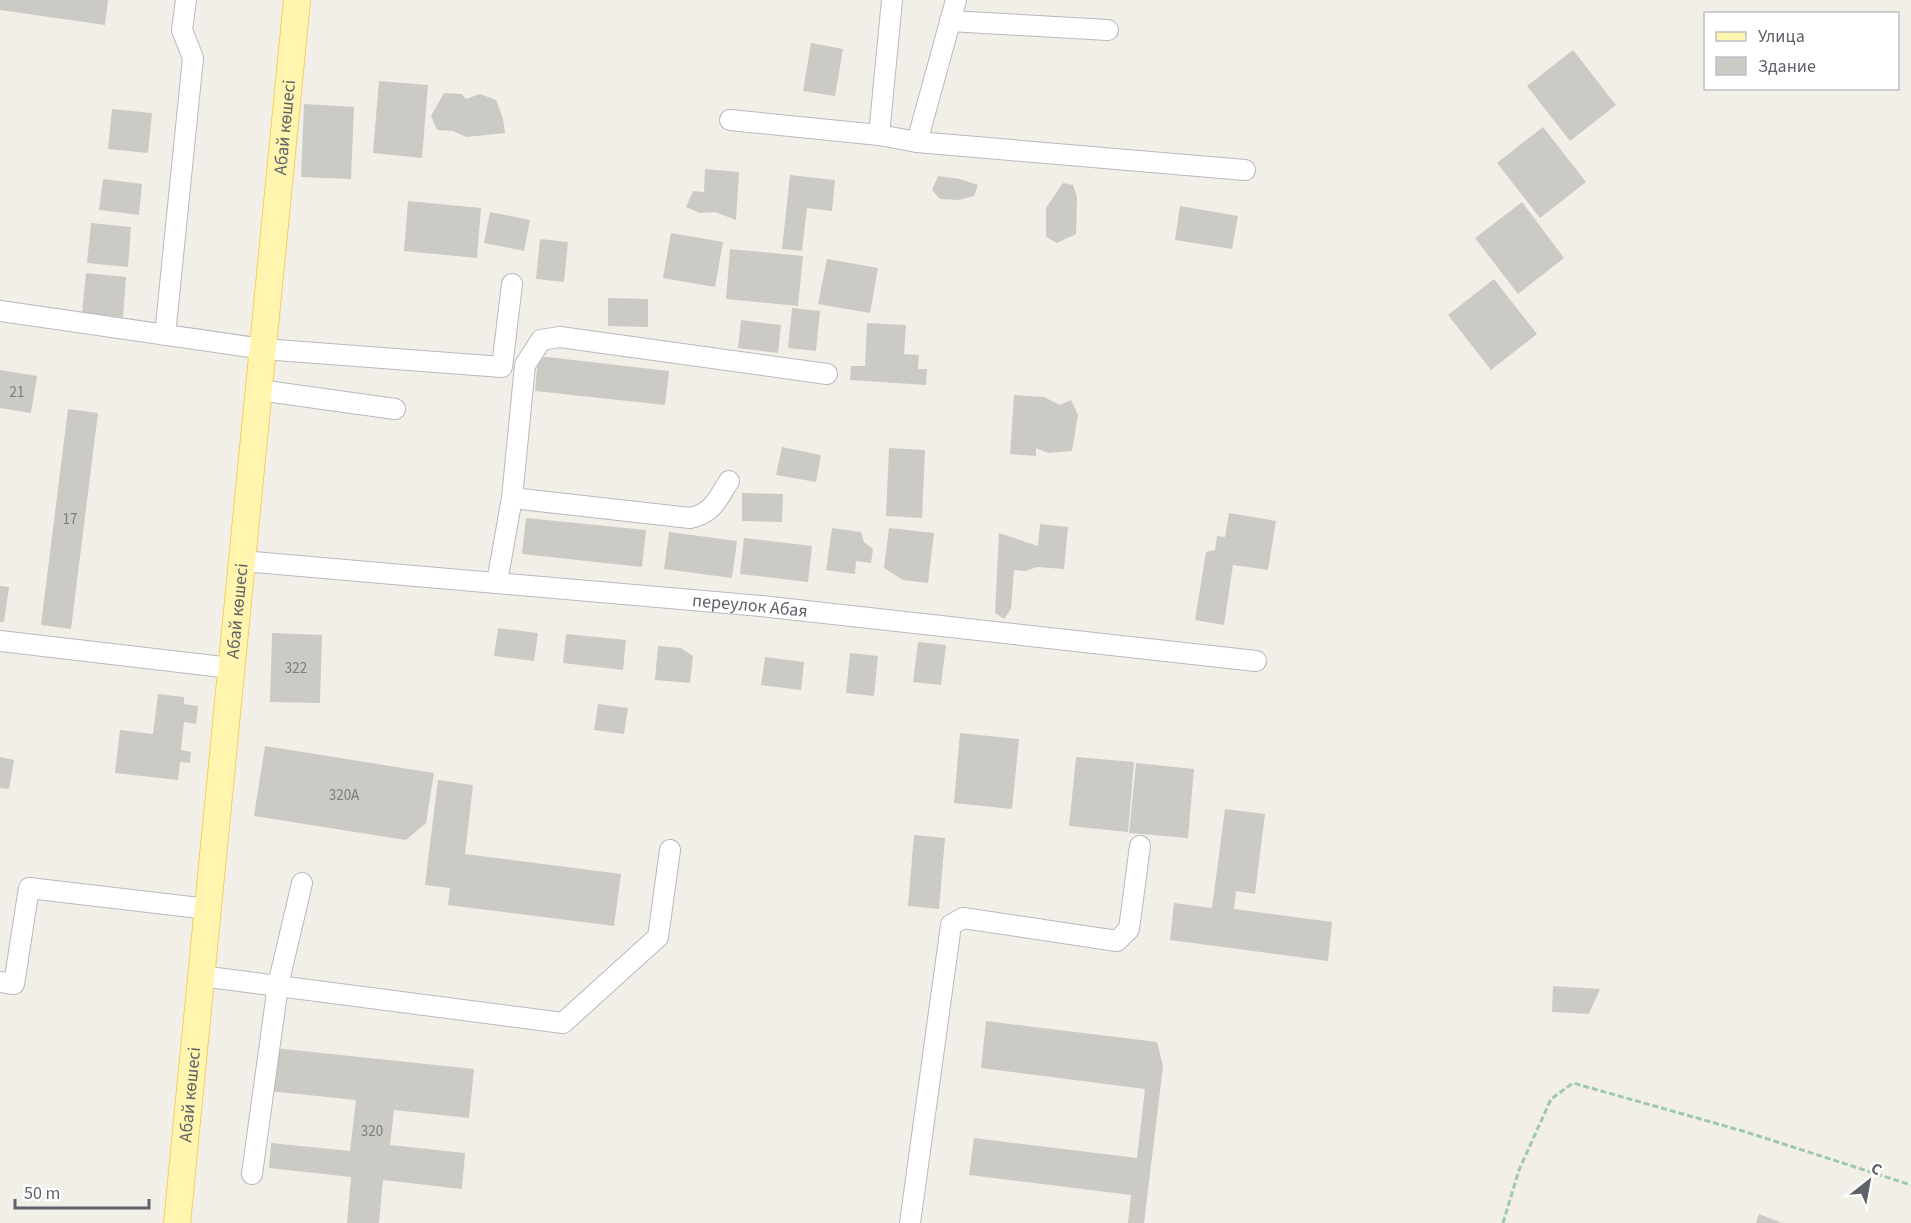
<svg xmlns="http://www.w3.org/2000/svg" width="1911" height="1223" font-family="'Source Sans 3',sans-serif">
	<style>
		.building { fill: #cccac4 }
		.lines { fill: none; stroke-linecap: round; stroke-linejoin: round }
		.minor-casing { stroke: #b8b9be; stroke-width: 22 }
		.major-casing { stroke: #f4cf5d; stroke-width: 28 }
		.path { stroke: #9dc9ab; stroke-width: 3; stroke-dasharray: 6 3; stroke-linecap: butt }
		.minor { stroke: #fff; stroke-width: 20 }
		.major { stroke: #fff5ae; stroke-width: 26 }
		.labels { text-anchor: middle; stroke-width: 4.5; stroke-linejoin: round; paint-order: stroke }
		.number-label { font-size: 15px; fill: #7a7c7f }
		.street-label { font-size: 18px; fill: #5f6268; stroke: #fff }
	</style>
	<rect width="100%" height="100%" fill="#f1efe8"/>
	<path class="building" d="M0,0h108l-3,25 -105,-15z
		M811,43l32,6 -8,47 -32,-5z
		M1573,50l43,55 -46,36 -43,-55z
		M379,81l49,4 -6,73 -49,-5z
		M444,93l18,1 4,5 14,-5 16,6 7,19 2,14 -39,4 -13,-6 -16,-1 -6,-14z
		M304,104l50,3 -3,72 -50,-2z
		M112,109l40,4 -4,40 -40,-4z
		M1543,127l43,55 -46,36 -43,-55z
		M705,169l34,3 -3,48 -21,-8 -15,1 -14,-6 7,-16 11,1z
		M790,175l45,5 -3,31 -25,-3 -5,43 -20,-2z
		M938,176l22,3 18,6 -4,11 -15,4 -19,-1 -8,-9z
		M103,179l39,5 -3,31 -40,-5z
		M1063,183l10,2 4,12 -1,37 -19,9 -11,-6v-29z
		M408,201l73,7 -4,50 -73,-7z
		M1522,202l42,56 -46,36 -43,-56z
		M1180,206l58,10 -6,33 -57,-9z
		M490,212l40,8 -6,31 -40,-8z
		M91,223l40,4 -3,40 -41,-4z
		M671,233l52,9 -8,45 -52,-9z
		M540,239l28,3 -4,40 -28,-3z
		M730,249l73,7 -5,50 -72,-7z
		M827,259l51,9 -8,45 -52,-9z
		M86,273l40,4 -3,40 -41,-4z
		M1494,279l43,55 -46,36 -43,-55z
		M608,298l40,1v28l-40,-1z
		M792,308l28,3 -4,40 -28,-3z
		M741,320l40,5 -3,28 -40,-5z
		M867,323l39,2 -2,29 15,1 -1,14h9l-1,16 -76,-5 1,-14h14z
		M538,356l131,15 -4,34 -130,-14z
		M0,370l37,6 -6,37 -31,-5z
		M1014,395l30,2 16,8 11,-5 7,15 -6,36 -24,2 -12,-5v8l-26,-2z
		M68,409l30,4 -27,216 -30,-4z
		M782,447l39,8 -5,27 -40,-7z
		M889,448l36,2 -3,68 -36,-2z
		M742,493l41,1 -1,28 -40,-1z
		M1229,513l47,8 -8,49 -35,-5 -9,60 -29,-5 11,-68 9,-2 2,-14 8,1z
		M526,518l120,12 -4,37 -120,-13z
		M1040,524l28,3 -4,42 -27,-2 -11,4 -12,-1 -3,39 -7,10 -9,-6 4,-80 39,13z
		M832,528l29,4 3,10 9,7 -2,14 -15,-2 -1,13 -29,-4z
		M889,528l45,5 -6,50 -25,-3 -19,-12z
		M669,532l68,9 -5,37 -68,-9z
		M744,538l68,8 -4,36 -68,-8z
		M0,586l9,1 -5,35h-4z
		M498,628l40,5 -4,28 -40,-5z
		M272,633l50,2 -2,68 -50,-1z
		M566,634l60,6 -3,30 -60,-7z
		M918,642l28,3 -5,40 -28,-3z
		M658,646l23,2 12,8 -3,27 -35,-3z
		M850,653l28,3 -4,40 -28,-3z
		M765,657l39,5 -3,28 -40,-5z
		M158,694l26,3v7l14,2 -2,18 -12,-2 -3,28 10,2 -1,11 -10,-1 -2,18 -63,-7 5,-43 33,4z
		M598,704l30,4 -4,26 -30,-4z
		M960,733l59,6 -7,70 -58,-6z
		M265,746l169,27 -8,50 -20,17 -152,-24z
		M0,757l14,3 -5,29 -9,-1z
		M1076,757l58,5 -6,70 -59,-6z
		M1136,763l58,6 -6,69 -59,-5z
		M438,780l35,5 -8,69 156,20 -7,52 -166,-21 2,-17 -25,-3z
		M1225,809l40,5 -10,80 -19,-3 -2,18 98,13 -4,39 -158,-21 4,-37 38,5z
		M914,835l31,3 -6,71 -31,-3z
		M1553,986l47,3 -11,25 -37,-2z
		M986,1021l171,21 6,24 -19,157h-16l3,-28 -162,-20 5,-37 163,20 8,-69 -164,-21z
		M274,1048l200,21 -5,49 -75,-8 -4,35 75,8 -3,36 -79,-9 -4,43h-32l4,-46 -82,-9 2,-25 79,8 6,-51 -87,-9z
		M1759,1214l23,9h-26z"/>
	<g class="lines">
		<g class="minor-casing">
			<g id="minor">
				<path d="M950,21l158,9"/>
				<path d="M730,120l149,15 38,7 328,28"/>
				<path d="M879,135l13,-135"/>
				<path d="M917,142l39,-142"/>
				<path d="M0,311l263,38 239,18 10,-83"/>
				<path d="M165,335l28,-277 -11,-28 4,-30"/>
				<path d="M259,390l136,19"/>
				<path d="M512,498l178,20c23,-5 27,-18 39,-37"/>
				<path id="s1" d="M242,561l519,45 495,55"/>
				<path d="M497,582l15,-84 13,-133 16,-25 19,-3 267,37"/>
				<path d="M0,641l231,27"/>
				<path d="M201,976l362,47 95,-86 12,-87"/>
				<path d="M0,982l14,2 15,-96 179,21"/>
				<path d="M252,1174l26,-189 24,-102"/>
				<path d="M910,1223l41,-298 12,-7 154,23 12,-12 11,-83"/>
			</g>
		</g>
		<g class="major-casing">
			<g id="major">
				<path id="s2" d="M177,1223l120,-1223"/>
			</g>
		</g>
		<path class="path" d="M1503,1223l16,-53 32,-71 22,-16 170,48 168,54"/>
		<use href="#minor" class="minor"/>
		<use href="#major" class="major"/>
	</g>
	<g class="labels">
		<g class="number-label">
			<text x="17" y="397">21</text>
			<text x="70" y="524">17</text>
			<text x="296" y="673">322</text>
			<text x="344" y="800">320А</text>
			<text x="372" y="1136">320</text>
		</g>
		<g class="street-label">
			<text dy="6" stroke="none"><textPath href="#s2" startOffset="1101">Абай көшесі</textPath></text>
			<text dy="6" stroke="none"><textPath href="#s1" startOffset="510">переулок Абая</textPath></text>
			<text dy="6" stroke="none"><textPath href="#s2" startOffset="615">Абай көшесі</textPath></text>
			<text dy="6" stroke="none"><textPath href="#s2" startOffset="129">Абай көшесі</textPath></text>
		</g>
	</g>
	<rect x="1704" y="12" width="195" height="78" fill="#ffffff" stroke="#bfc0c3" stroke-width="1.5"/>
	<rect x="1716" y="32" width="30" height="9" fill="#fff5ae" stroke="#bfc0c3" stroke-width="1.5"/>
	<text x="1758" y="42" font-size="18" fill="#5f6268">Улица</text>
	<rect x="1716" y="57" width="30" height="18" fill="#cccac4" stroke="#bfc0c3" stroke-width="1.5"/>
	<text x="1758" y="72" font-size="18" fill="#5f6268">Здание</text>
	<g transform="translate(1869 1181) rotate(31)" stroke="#ffffff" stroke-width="4.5" paint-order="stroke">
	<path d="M0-4.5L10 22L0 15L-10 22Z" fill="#5f6268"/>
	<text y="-9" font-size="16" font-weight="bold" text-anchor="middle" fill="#5f6268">С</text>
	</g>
	<path d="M15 1199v9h134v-9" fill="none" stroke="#5f6268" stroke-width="3"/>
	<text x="24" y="1199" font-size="18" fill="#5f6268" stroke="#ffffff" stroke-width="4.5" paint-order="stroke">50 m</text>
</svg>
